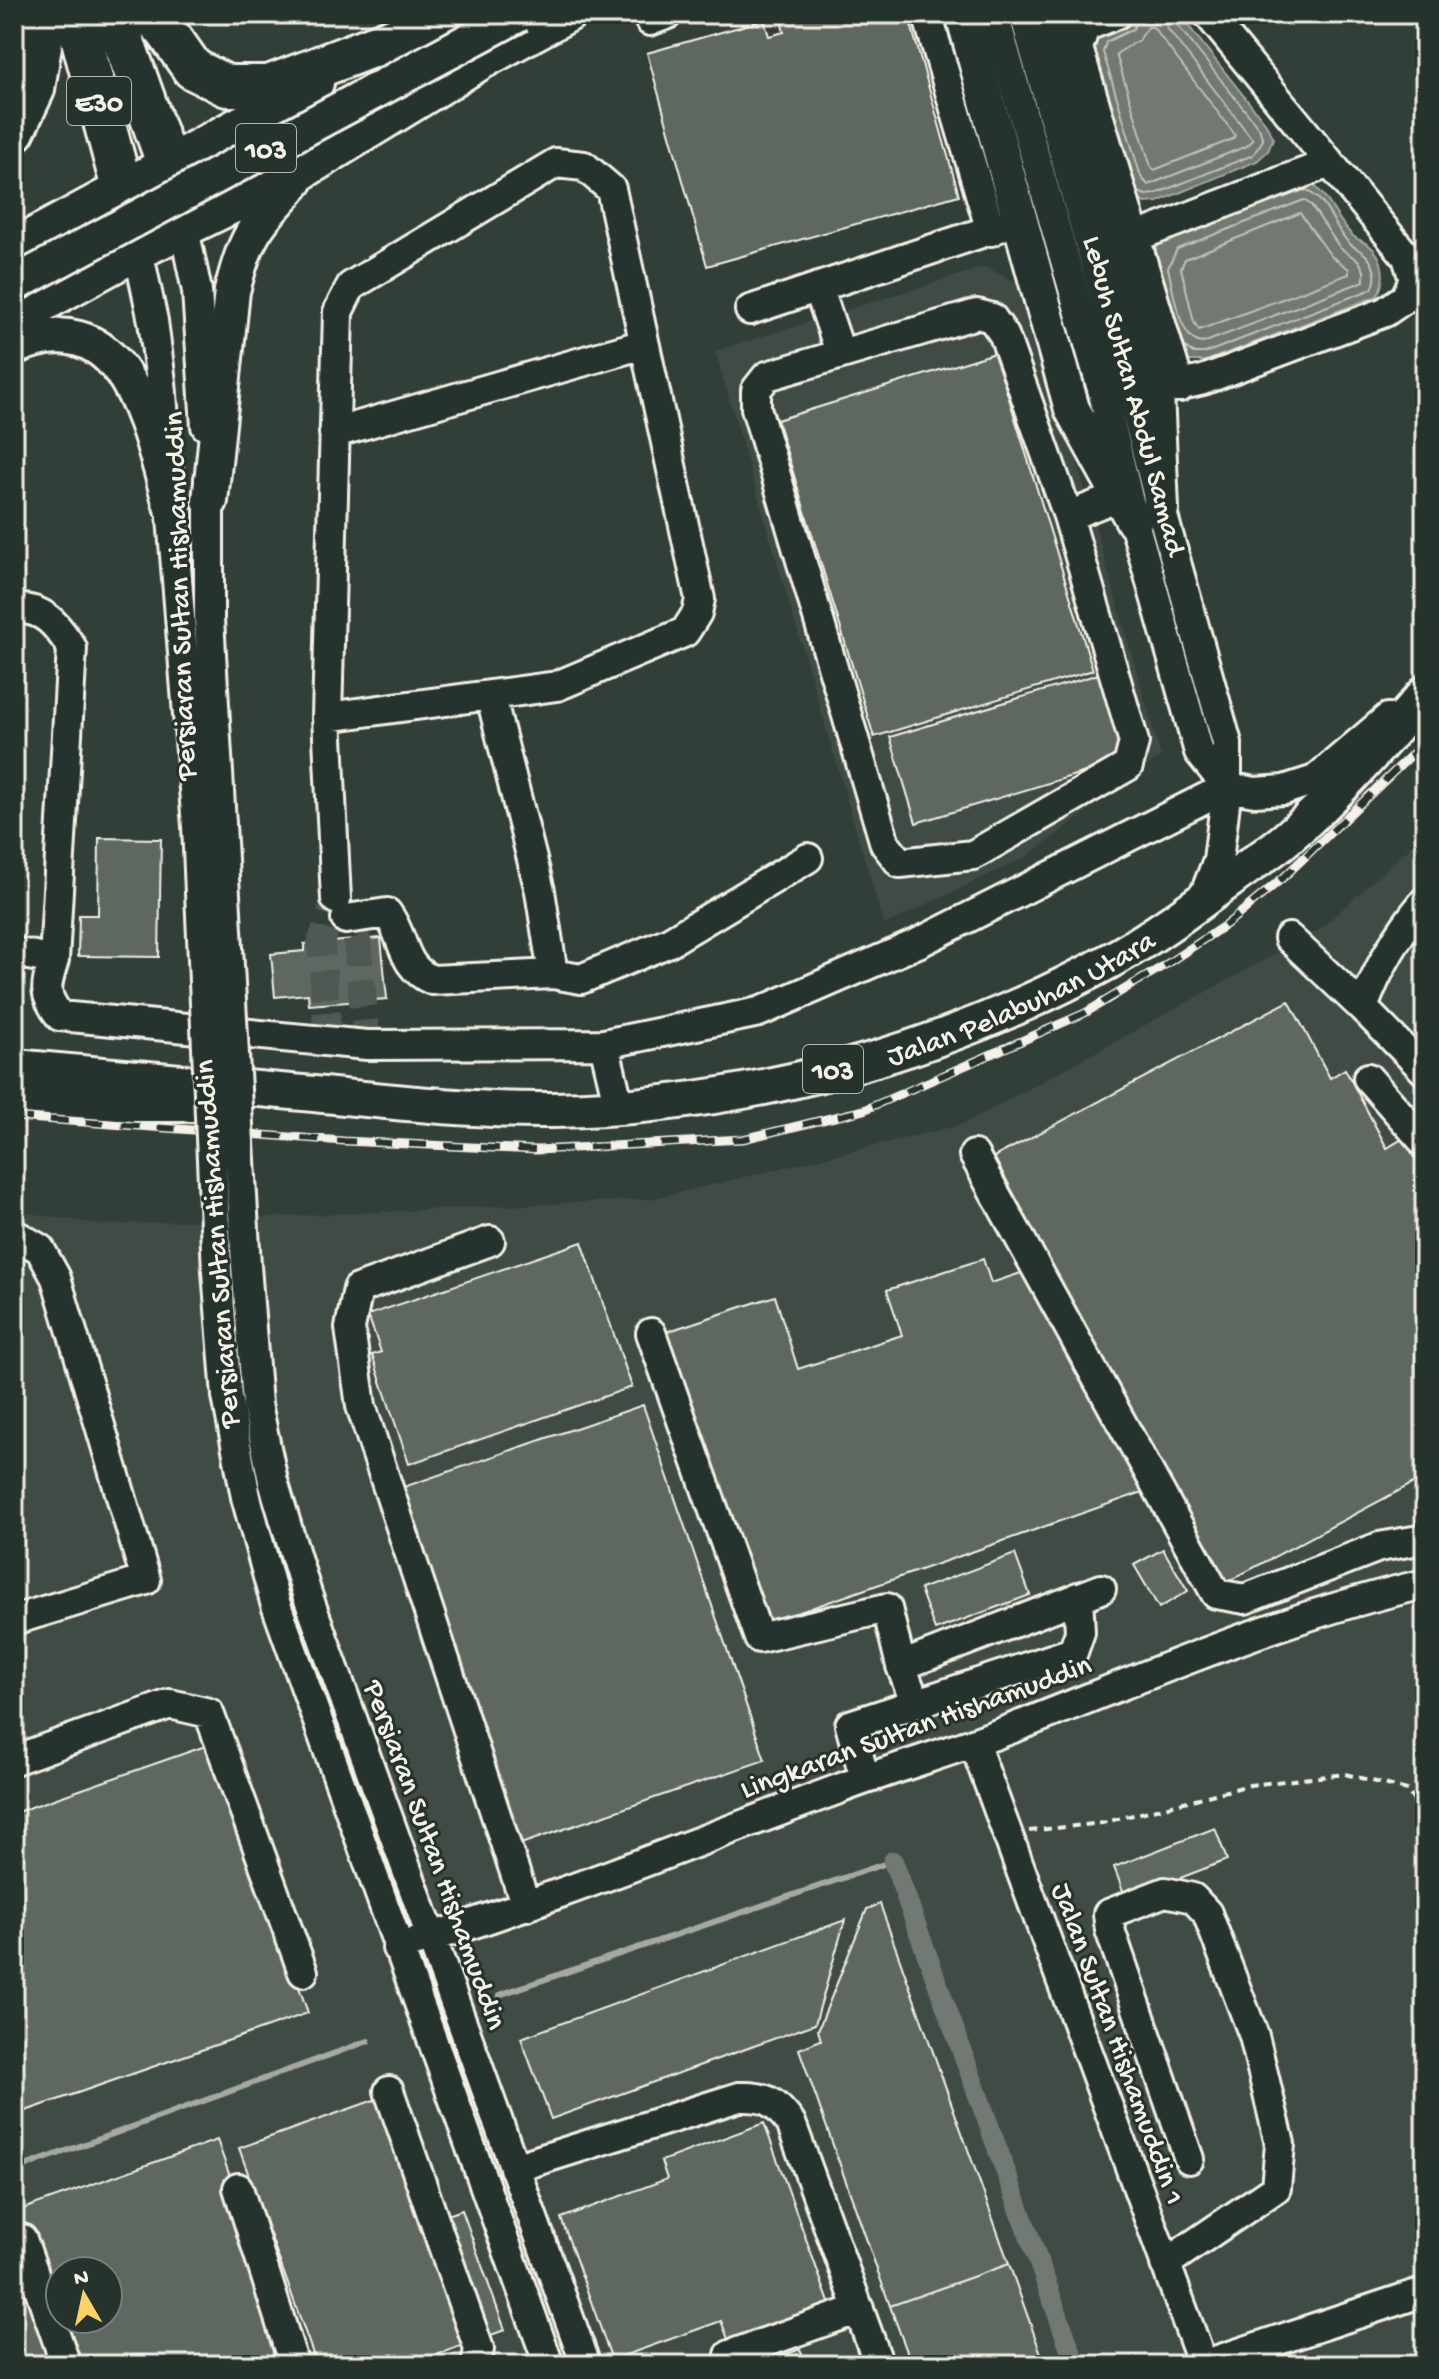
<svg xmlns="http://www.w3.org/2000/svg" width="1439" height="2379" font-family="'Gochi Hand',sans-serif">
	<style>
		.built { fill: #404b44; fill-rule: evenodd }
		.water { fill: #727972; stroke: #a6a9a1; stroke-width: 2 }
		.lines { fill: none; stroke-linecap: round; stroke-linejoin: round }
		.shore { stroke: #c0c1b9; stroke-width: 2 }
		.stream { stroke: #a6a9a1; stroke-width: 6 }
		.canal { stroke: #727972; stroke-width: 20 }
		.building { fill: #5f6861; stroke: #f4f1e8; stroke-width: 2; fill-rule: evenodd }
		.minor-tunnel { stroke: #4f5952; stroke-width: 28; stroke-dasharray: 28 14; stroke-linecap: butt }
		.minor-casing { stroke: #f4f1e8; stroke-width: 34 }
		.major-casing { stroke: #f4f1e8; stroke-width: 40 }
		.highway-casing { stroke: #f4f1e8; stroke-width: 46 }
		.path { stroke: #f4f1e8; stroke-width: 4; stroke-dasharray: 8 6; stroke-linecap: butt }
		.minor { stroke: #26332d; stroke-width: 28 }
		.major { stroke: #26332d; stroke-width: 34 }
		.highway { stroke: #26332d; stroke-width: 40 }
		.rail-casing { stroke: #f4f1e8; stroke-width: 9 }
		.rail { stroke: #26332d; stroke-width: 6; stroke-dasharray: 18; stroke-linecap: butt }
		.minor-bridge-casing { stroke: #f4f1e8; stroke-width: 34; stroke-linecap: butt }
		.major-bridge-casing { stroke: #f4f1e8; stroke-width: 40; stroke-linecap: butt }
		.minor-bridge { stroke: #26332d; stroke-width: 28 }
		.major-bridge { stroke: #26332d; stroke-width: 34 }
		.labels { text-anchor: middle; stroke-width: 6; stroke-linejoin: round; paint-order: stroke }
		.shield { fill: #26332d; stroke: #b6b8b0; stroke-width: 2 }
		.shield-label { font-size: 28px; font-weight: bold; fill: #f4f1e8 }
		.street-label { font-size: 30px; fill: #f4f1e8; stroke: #26332d }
	</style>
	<rect width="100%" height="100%" fill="#323e38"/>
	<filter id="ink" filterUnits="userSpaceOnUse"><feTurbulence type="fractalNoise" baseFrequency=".0125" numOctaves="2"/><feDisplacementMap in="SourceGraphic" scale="16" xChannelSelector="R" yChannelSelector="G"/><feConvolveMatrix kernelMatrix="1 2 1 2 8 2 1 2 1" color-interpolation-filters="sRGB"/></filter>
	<g filter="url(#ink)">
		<path class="built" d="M985,267l42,20 134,469 -133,100 -144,69 -169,-574z
			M1425,833v1532h-1411v-1154l88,14 550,-26 312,-75 355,-194zM60,2271h48v48h-48z"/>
		<path class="water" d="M1128,14h51l87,110 7,15 -5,12 -11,10 -100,41 -11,1 -13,-4 -46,-159z
			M1311,183c19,14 25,37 42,53 5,4 12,6 17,10 15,12 16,35 7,50l-171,65h-16l-14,-11 -23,-97 13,-19z"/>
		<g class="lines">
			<path class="shore" d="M1138,14l-5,15 -27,13 -3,10 38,125 7,8 99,-39 6,-6 -86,-112 -3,-14
				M1153,27l82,108 -2,4 -79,31 -3,-3 -35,-113 23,-14 9,-13z
				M1138,192l8,3 9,-1 98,-39 10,-15 -4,-12 -84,-106 -1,-8
				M1304,200l7,5 29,43 19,13 5,10v10l-161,62c-24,-1 -30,-55 -35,-75l9,-19z
				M1300,213l31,43 18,13v5l-150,56 -5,-8 -13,-54 4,-9z
				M1184,346l9,7h12l167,-64c5,-9 4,-16 0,-25 -6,-13 -14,-13 -23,-21 -16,-15 -23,-50 -47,-53"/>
			<path class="stream" d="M499,1995l394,-134
				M14,2170l354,-129"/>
			<path class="canal" d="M893,1861l183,504"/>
		</g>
		<path class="building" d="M779,14h129l51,181 -252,71 -60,-213 117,-33 5,16 15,-4z
			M995,353l98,317 -219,67 -97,-317z
			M1102,673l26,86 -212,64 -26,-86z
			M99,838l62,1 -2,118 -81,-1 1,-41h19z
			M381,938l6,61 -78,6 -1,-11 -33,3 -4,-43 33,-3v-7z
			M1289,1001l41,77 15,-9 42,79 17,-10 21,39v300l-202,107 -229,-427z
			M582,1242l50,145 -223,77 -37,-109 9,-3 -13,-37z
			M983,1259l8,24 33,-11 119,220 -383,134 -97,-293 112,-37 23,73 104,-34 -15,-45z
			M643,1405l122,355 -250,86 -123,-355z
			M1163,1549l25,42 -29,17 -25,-43z
			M1015,1554l15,41 -95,35 -15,-41z
			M214,1743l94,270 -294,102v-302z
			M1215,1828l12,32 -101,39 -12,-32z
			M880,1904l129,360 -119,42 -91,-257 22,-9 -3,-10 49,-121z
			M845,1920l-30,104 -264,95 -30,-81z
			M391,2094l45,125 26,-9 43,120 -97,35h-91l-78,-217z
			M764,2123l67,185 -101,36 -9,-23 -109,39 -51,-142 106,-39 -6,-18z
			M217,2140l80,225h-230l-53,-153zM60,2271h48v48h-48z
			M14,2233l48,132h-48z
			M1009,2264l36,101h-133l-22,-59z
			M800,2349l7,16h-49z"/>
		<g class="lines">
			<path class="minor-tunnel" d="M336,900l21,40 10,105
				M328,1040l-7,-97 15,-44"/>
			<g class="minor-casing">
				<path id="minor" d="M927,14l64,217
					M994,14l108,375 32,133 65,230 28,35 28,5 29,-2 31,-10 73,-62
					M1024,14l104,365 33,130 66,234v44l-9,73 -16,41
					M1117,14l-32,13 -7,21 102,339
					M650,21l18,-7
					M180,210l17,81 9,135
					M134,231l19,90 8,61 36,444
					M1136,237l193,-74
					M818,287l22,65
					M750,310l270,-90
					M977,314l15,4 12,17 64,181 66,226 -6,24 -155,89 -73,8 -15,-19 -129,-436v-18l11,-14z
					M1156,391l47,-11 182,-68 20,-14 9,-18 -7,-23 -199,-243
					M334,433l310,-89
					M209,480v139l12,205
					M1068,516l52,-20
					M14,609c30,-2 43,16 58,39l-18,312c-8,26 -12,33 6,56l307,29 237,-1 155,-32 159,-69 309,-156
					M327,717l230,-31 128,-54 12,-19 3,-14 -89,-410 -27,-23 -28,-3 -205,123 -13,26 -11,405 9,182
					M1425,901c-28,33 -47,66 -62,107l62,63
					M346,919l41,-6c19,25 13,53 45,67l121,-6 -13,-83 -49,-194
					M1289,938l74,70
					M14,952l40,8
					M553,974l28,5 88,-37 139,-84
					M604,1044l15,63
					M1368,1078l57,65
					M974,1155l242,439 29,5 134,-52 46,-8
					M14,1234l26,15 16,29 90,302 -132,40
					M490,1241l-132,48 -8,39 11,78 165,500
					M651,1333l108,305 128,-30 14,58 14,36
					M307,1594l279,771
					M275,1602l274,763
					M901,1666l200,-77
					M974,1743l229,622
					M14,1760l156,-56 39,9 94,259
					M865,1779l-15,-54 223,-73 7,-20 -2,-35
					M397,1948c149,-46 293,-104 439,-158 57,-22 115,-38 172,-60 137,-53 273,-114 417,-146
					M389,2091l90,258 -3,16
					M514,2168l225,-71c29,-1 34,4 52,26l88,242
					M238,2188l56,177
					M22,2239l44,126
					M1165,2264l111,-76 4,-44 -26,-108 -47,-123 -14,-15 -28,-6 -57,22 2,16 79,229
					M730,2355l129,-46
					M1203,2365l211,-70"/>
			</g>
			<g class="major-casing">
				<g id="major">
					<path d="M963,14l109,395 62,113"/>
					<path d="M1052,14l83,288 21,89 5,118"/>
					<path d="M384,46l63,-32"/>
					<path d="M14,246l302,-163"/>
					<path d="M14,320l126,-69 164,-80 177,-109 88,-48"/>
					<path d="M14,347c113,-49 135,82 157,158"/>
					<path d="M210,501l22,-210c6,-23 12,-46 26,-66 11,-16 26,-29 38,-45"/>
					<path id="s1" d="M14,1067c100,9 200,18 300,27 80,8 159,17 239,16 194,-3 393,-58 562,-152 40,-22 78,-51 115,-78 18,-14 38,-26 56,-41 51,-43 95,-95 139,-145"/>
					<path d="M14,1097l118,7h73"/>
				</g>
			</g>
			<g class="highway-casing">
				<path id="highway" d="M75,14l47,174
					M114,14l53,149
					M151,14l16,18 26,37 34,17h42l139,-53
					M14,131l20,-42 12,-75"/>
			</g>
			<path class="path" d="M1029,1831l73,-8 148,-38 95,-11 62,16 18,28"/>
			<use href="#minor" class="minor"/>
			<use href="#major" class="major"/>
			<use href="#highway" class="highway"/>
			<g class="rail-casing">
				<path id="rail" d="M14,1117l330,24 193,9 206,-11 121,-29 221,-97 80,-48 62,-41 58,-48 140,-134"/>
			</g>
			<use href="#rail" class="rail"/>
			<g class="minor-bridge-casing">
				<path id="minor-bridge" d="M221,824l25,442 11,138 16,77 34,113
					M197,826l20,445 10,125 19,101 29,105"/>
			</g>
			<g class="major-bridge-casing">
				<path id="major-bridge" d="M14,284l505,-270"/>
			</g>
			<use href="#minor-bridge" class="minor-bridge"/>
			<use href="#major-bridge" class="major-bridge"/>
		</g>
	</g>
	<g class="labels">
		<g class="shield">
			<rect x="67" y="77" width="64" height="48" rx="6"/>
			<rect x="236" y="124" width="60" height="48" rx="6"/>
			<rect x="803" y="1045" width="60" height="48" rx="6"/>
		</g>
		<g class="shield-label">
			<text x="99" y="111">E30</text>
			<text x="266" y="158">103</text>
			<text x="833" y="1079">103</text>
		</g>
		<g class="street-label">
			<text transform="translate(1136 395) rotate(75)" y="10">Lebuh Sultan Abdul Samad</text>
			<text transform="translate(178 596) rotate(-92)" y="10">Persiaran Sultan Hishamuddin</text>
			<text dy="10" stroke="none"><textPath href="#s1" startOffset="1026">Jalan Pelabuhan Utara</textPath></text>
			<text transform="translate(215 1244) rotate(-94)" y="10">Persiaran Sultan Hishamuddin</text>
			<text transform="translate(915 1725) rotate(-20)" y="10">Lingkaran Sultan Hishamuddin</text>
			<text transform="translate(437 1854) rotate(70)" y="10">Persiaran Sultan Hishamuddin</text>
			<text transform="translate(1120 2043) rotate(70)" y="10">Jalan Sultan Hishamuddin 1</text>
		</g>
	</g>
	<rect width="1439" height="2379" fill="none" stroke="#26332d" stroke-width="48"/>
	<rect x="24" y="24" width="1391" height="2331" fill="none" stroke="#f4f1e8" stroke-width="3" filter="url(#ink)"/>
	<g transform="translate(84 2295) rotate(351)"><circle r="38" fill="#26332d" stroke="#787f78" stroke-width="2"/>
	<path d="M0-6L14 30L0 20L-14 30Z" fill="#ffd166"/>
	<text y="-12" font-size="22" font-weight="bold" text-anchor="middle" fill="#f4f1e8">N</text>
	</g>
</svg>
